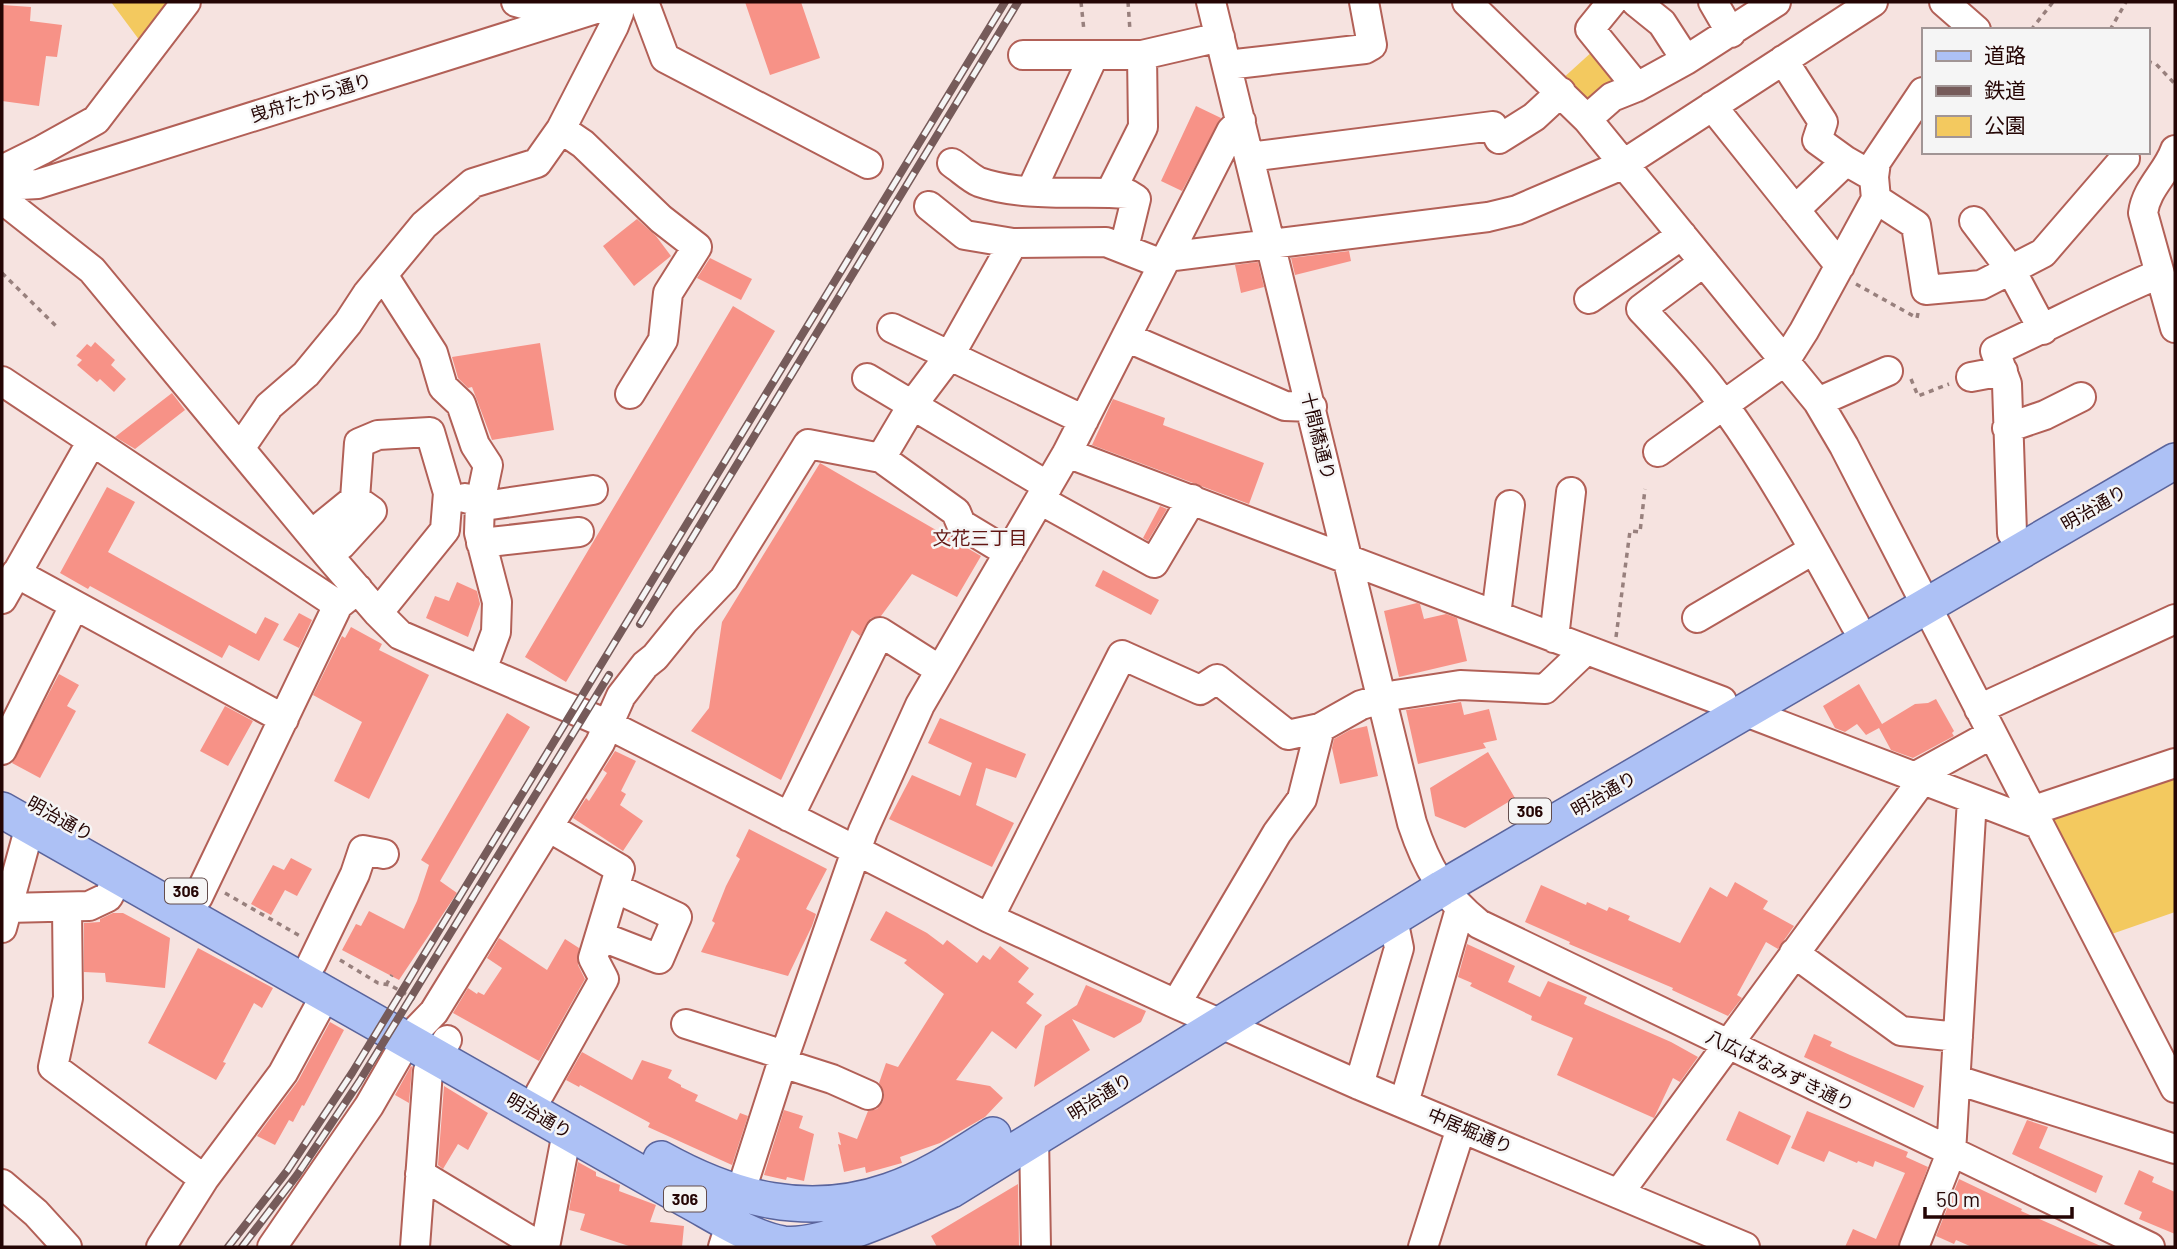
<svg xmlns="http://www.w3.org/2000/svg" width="2177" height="1249" font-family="Barlow,'Noto Sans JP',sans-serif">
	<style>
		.green { fill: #f3c95f }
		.building { fill: #f79287 }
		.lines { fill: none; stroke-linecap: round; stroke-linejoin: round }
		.minor-casing { stroke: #b26057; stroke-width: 32 }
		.major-casing { stroke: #5a649c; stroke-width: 38 }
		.path { stroke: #98807d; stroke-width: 3.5; stroke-dasharray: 5 5; stroke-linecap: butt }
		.minor { stroke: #fff; stroke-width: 28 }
		.major { stroke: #adc1f5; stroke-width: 35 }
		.rail-casing { stroke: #765b5a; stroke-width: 8 }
		.rail { stroke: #f5f5f5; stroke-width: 5; stroke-dasharray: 16; stroke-linecap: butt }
		.labels { text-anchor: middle; stroke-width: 5; stroke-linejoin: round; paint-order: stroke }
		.shield { fill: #f5f5f5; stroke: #634d4c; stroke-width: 2 }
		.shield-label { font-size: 16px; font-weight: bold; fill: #240504 }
		.street-label { font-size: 18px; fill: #240504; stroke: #f5f5f5 }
		.neighbourhood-label { font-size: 19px; fill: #621613; stroke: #f5f5f5 }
	</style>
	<rect width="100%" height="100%" fill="#f6e3e0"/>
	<path class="green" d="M111,2h59l-30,39z
		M1594,50l24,31 -32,27 -25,-28z
		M2175,769v143l-69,24 -61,-121z"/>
	<path class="building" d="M745,2h56l19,56 -50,17z
		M2,5l29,2 -1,14 32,4 -5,32 -11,-1 -7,50 -37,-5z
		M1196,106l25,12 -39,73 -21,-10z
		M637,219l19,17 15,20 -37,30 -31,-40z
		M1349,251l2,10 -56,14 -4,-17z
		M710,258l42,21 -11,21 -44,-22z
		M1258,262l6,25 -23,6 -6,-28z
		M733,306l42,25 -209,351 -41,-25z
		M95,342l20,18 -4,5 15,14 -12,13 -14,-13 -3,3 -20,-17 5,-5 -6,-4 11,-12 4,3z
		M540,343l14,87 -62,10 -20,-53 -4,1 -10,-10 -6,-21z
		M172,393l13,17 -50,39 -20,-12z
		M1113,399l52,19 -2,7 101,38 -15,41 -157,-59z
		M820,463l161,93 -24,41 -45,-23 -31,42 -10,2 -11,18 -8,-6 -71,150 -90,-49 18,-23 13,-86z
		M107,487l28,15 -27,50 148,82 9,-17 14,7 -20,37 -30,-16 -7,13 -132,-72 -2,3 -28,-16z
		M1160,506l7,3 -19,32 -5,-3z
		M1103,570l56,30 -8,15 -56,-29z
		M457,582l20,9 3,13 -12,33 -42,-19 9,-22 14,5z
		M1417,603l3,1 4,15 22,-5 11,4 10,43 -68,16 -15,-66z
		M299,613l13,7 -13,28 -16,-8z
		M351,627l31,17 -3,6 50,25 -60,124 -35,-18 28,-59 -49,-27 29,-59 3,2z
		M59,674l20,11 -12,21 9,5 -36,67 -28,-15z
		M1859,684l23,40 33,-20 13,-1 8,-4 18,32 -2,2 2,3 -41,22 -22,-8 -12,-22 -13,7 -9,-11 -12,8 -10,-4 -12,-22z
		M1461,702l3,13 25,-6 8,31 -14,3 3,5 -68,16 -12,-54z
		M225,706l28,15 -25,45 -28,-15z
		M507,713l23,14 -90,154 17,12 -58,87 -57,-30 14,-26 5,2 8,-15 35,18 13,-28 12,-36 -8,-5z
		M940,718l86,36 -10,24 -30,-10 -10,37 38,18 -22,44 -103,-48 23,-44 48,21 12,-33 -44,-20z
		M1367,726l11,50 -38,8 -8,-36 2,-9 16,-9z
		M615,751l21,10 -15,30 5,3 -6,11 23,16 -20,30 -50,-33 13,-20 3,3 18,-28 -4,-3z
		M1488,752l27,46 -50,30 -30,-12 -5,-28z
		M749,829l78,40 -21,40 10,5 -4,12 -24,50 -87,-24 14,-29 -3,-2 14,-35 14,-27 -4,-3z
		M291,858l21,11 -15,27 -12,-6 -14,25 -20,-11 22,-39 11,5z
		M1735,882l33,19 -5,8 31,17 -16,23 -12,-7 -29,53 5,3 -14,18 -56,-26 1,-2 -104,-44 1,-2 -45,-20 16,-37 45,20 1,-3 20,9 2,-4 21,9 -2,4 52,23 30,-56 17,10z
		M886,911l41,22 16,12 4,-5 30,23 6,-8 7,5 10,-14 29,22 -11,14 16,12 -8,9 16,12 -26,34 -24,-18 -36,49 34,6 13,12 -18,19 -45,26 -40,14 2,6 -36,10 -1,-6 -21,5 -6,-28 3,1 -3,-13 19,7 11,-28 9,-2 6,-8 1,-8 -5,-10 7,-20 12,4 46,-73 -40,-31 3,-3 -37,-20z
		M113,913h10l47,25 -5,50 -59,-6 -1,-9 -21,-1v-49l16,-1v-3z
		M499,938l48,32 18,-31 14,9 -1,17 7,14 -46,82 -86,-48 15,-25 9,6 1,-2 6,3 18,-27 -15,-10z
		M1467,944l48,22 -7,16 32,15 8,-16 39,16 -3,7 87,38 27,15 -18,25 -7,-4 -19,40 -97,-43 16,-37 -42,-18 1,-4 -62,-30 2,-3 -14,-6z
		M198,948l75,40 -11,20 -8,-5 -31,59 3,1 -10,17 -68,-37z
		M1086,985l60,26 -5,11 -27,16 -42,-19 18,31 -56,37 11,-61 32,-21z
		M330,1022l14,8 -40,76 -2,-1 -9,17 -4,-2 -14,25 -18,-9 41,-55z
		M1814,1034l18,8 -2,4 20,9 74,31 -10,22 -110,-51z
		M582,1052l50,28 10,-20 30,10 -4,8 13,7v2l17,8 -3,6 42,19 3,-7 8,3 -16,49 -84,-38 2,-4 -70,-38 -1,2 -13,-7z
		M411,1066l1,1 -3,36 -14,-8z
		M444,1086l44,27 -20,37 -10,-6 -15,25 -5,-4z
		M784,1110l19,6 -4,12 15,6 -10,47 -17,-4 -1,3 -22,-5z
		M1739,1111l52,25 -13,29 -52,-25z
		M1807,1111l101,41 -2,5 22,10 -30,80h-53l8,-18 23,10 29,-66 -30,-12 -2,6 -15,-6 -1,2 -28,-12 -5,11 -33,-14z
		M2027,1120l21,7 -9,21 64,28 -7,17 -84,-39z
		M578,1162l18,10v4l24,9 -1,6 37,14 -6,17 34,4 -2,21h-50l-52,-17 5,-16 -16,-4z
		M2139,1170l15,7 -2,5 23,10v42l-36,-15 3,-7 -18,-8z
		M1959,1179l63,30 -1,2 82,36h-131l-16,-7 -2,4 -18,-8z
		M1018,1184l1,63h-82l-6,-11z"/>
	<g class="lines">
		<g class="minor-casing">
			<path id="minor" d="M516,2l54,15
				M644,2l21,56 203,106
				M1211,2l201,821c15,45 30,71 67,101l671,323
				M1467,2l120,117 231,283 26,44 331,642
				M1612,2l-22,27 47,58
				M1636,2l26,21 24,37
				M1713,2l18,31
				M1944,2l32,28
				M1023,55h119
				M1783,60l40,62 -6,18 29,21 28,16
				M1227,65l138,-16 7,-4 -8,-43
				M1712,106l128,160
				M1587,119l25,-22 25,-10 49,-27 90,-58
				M561,129l22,15 78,75 36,28 -29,46 -5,47 -33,54
				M2175,150c-8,23 -29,38 -32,63l32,115
				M1249,157l244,-31 6,13 35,-22 27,-25
				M952,163c9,6 18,15 27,19 41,14 89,10 131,11
				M2,170l40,-20 54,-30 90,-118
				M2,186l36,-2 580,-182
				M1031,191l63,-136
				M2,199l90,71 236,285 50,58 22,22 209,90 380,193 187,86 183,81 386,162
				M1876,199l40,26 10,65 55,-5 62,-32 82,-95
				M929,206l36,29 48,8 93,-1 56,22
				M1795,210l51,-49
				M1974,221l37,49 32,60
				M1124,248l12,-49 -8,-5 -18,-1 33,-66 -1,-72 78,-18
				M1166,257l322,-40 29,-7 105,-45 251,-163
				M1704,262l-63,47c29,31 59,62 84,98 49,68 90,144 130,217
				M383,275l50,78 10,34 18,17 14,41 13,20 -8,38 -1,30 18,69 -1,30 -14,38
				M1589,299l93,-64
				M892,328l192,92
				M1126,337l159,69 27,1
				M1971,377l32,-6
				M867,378l181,108
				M2,381l90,60 -90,158
				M1818,402l70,-31
				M2007,428l38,-13 36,-18
				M92,441l246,164
				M241,447l28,-41 37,-32 42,-51 19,-29 57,-69 49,-42 64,-20 24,-34 53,-103 5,-13 -3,-10
				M1658,452l127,-91 19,-30 72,-132 -2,-22 2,-15 47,-70
				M1067,453l655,248
				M881,458l32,-54 37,-49 63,-112
				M465,498l26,7 102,-15
				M1040,500l114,63 38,-64
				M2012,533l-5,-149 -12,-33c55,-25 108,-54 164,-77
				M312,534l43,-35 4,-56 19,-8 52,-3 18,61 -3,37 -67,83
				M481,543l98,-11
				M328,555l13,-10 31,-34 -17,-12
				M16,573l268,146
				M1496,615l14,-110
				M1697,618l116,-68
				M1554,638l17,-146
				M1979,709l196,-90
				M1746,712l292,112
				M2,750l72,-144
				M1916,776l76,-42
				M2031,811l144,-48
				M789,817l91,-185 60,38
				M198,897l140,-292 20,-16
				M7,908l82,-2 19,-9 11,-20
				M67,908l1,90 -15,69 151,112
				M989,918l133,-263 78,35 17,-11 71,56 32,-7 41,-23 34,-10 65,-10 85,4 41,-39
				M2,928l28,-102
				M600,936l59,23 18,-42 -62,-29
				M1794,953l107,78 57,6
				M312,963l43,-89 8,-24 21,4
				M1176,1004l101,-171 25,-34 18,-71
				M686,1024l98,31
				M782,1063l50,16 36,16
				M1957,1080l218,69
				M1359,1085l40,-137 -6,-29
				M540,1093l64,-114 -11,-21 27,-89 -70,-41
				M1404,1103l56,-194
				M1034,1137l2,110
				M420,1174l121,73
				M2,1184l34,29 31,34
				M1619,1193l304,-414
				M161,1247l43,-68 79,-106 43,-79
				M272,1247l97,-141 38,-66 27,-28 166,-269 21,-47 24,-31 10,-8 30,-37 39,-41 84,-135 73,14 75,54 5,12 48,29
				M415,1247l13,-176 19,-31
				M545,1247l22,-115
				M723,1247l59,-184 81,-232 57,-126 147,-252 164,-322 10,-10
				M1423,1247l38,-119
				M1914,1247l37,-94 21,-354"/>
		</g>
		<g class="major-casing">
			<path id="major" d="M2,810l684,389c30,16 63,39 97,45 41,5 128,-37 168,-54l491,-302 733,-427
				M661,1159c72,40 147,60 228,32 37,-12 71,-35 104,-56"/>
		</g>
		<path class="path" d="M1081,2l3,29
			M1128,2l2,29
			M2031,30l22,-28
			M2110,30l16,-28
			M2147,61l9,3 19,20
			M2,273l57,56
			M1856,284l61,34 1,-5
			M1911,379l7,17 31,-12
			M1616,637l14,-106 10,1 5,-43
			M225,893l75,43
			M340,960l38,23 12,2 26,15
			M386,985l6,-10"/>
		<use href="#minor" class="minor"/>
		<use href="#major" class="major"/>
		<g class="rail-casing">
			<path id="rail" d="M640,624l378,-622
				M228,1247l59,-76 65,-98 653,-1071
				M242,1247l55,-72 62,-93 250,-407"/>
		</g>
		<use href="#rail" class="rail"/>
	</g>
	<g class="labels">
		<g class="shield">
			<rect x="1509" y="798.5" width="42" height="25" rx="5"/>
			<rect x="165" y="878.5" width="42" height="25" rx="5"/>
			<rect x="664" y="1186.5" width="42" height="25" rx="5"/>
		</g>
		<g class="shield-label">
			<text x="1530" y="817">306</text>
			<text x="186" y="897">306</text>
			<text x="685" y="1205">306</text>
		</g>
		<g class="street-label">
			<text transform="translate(311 98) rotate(-17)" y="6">曳舟たから通り</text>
			<text transform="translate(1318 436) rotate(76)" y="6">十間橋通り</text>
			<text transform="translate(2094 508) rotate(-30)" y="6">明治通り</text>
			<text transform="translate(1604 794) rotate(-30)" y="6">明治通り</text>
			<text transform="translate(60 819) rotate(29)" y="6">明治通り</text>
			<text transform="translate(1780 1071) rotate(26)" y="6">八広はなみずき通り</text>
			<text transform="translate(1100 1097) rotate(-32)" y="6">明治通り</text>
			<text transform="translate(539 1116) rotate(30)" y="6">明治通り</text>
			<text transform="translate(1470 1131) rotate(23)" y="6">中居堀通り</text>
		</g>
		<g class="neighbourhood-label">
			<text x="980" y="545">文花三丁目</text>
		</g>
	</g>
	<rect width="2177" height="1249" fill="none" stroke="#240504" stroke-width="7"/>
	<rect x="1922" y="28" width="228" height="126" fill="#f5f5f5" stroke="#a19595" stroke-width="2"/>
	<rect x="1936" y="51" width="35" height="10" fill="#adc1f5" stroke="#a19595" stroke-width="2"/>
	<text x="1984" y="63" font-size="21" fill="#240504">道路</text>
	<rect x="1936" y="86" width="35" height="10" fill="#765b5a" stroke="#a19595" stroke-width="2"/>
	<text x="1984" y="98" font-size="21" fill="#240504">鉄道</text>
	<rect x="1936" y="116" width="35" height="21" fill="#f3c95f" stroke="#a19595" stroke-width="2"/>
	<text x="1984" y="133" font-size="21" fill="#240504">公園</text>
	<path d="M1925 1207v10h147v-10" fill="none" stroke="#240504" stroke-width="3.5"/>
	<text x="1936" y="1207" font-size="21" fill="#240504" stroke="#f5f5f5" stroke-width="5" paint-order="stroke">50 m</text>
</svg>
